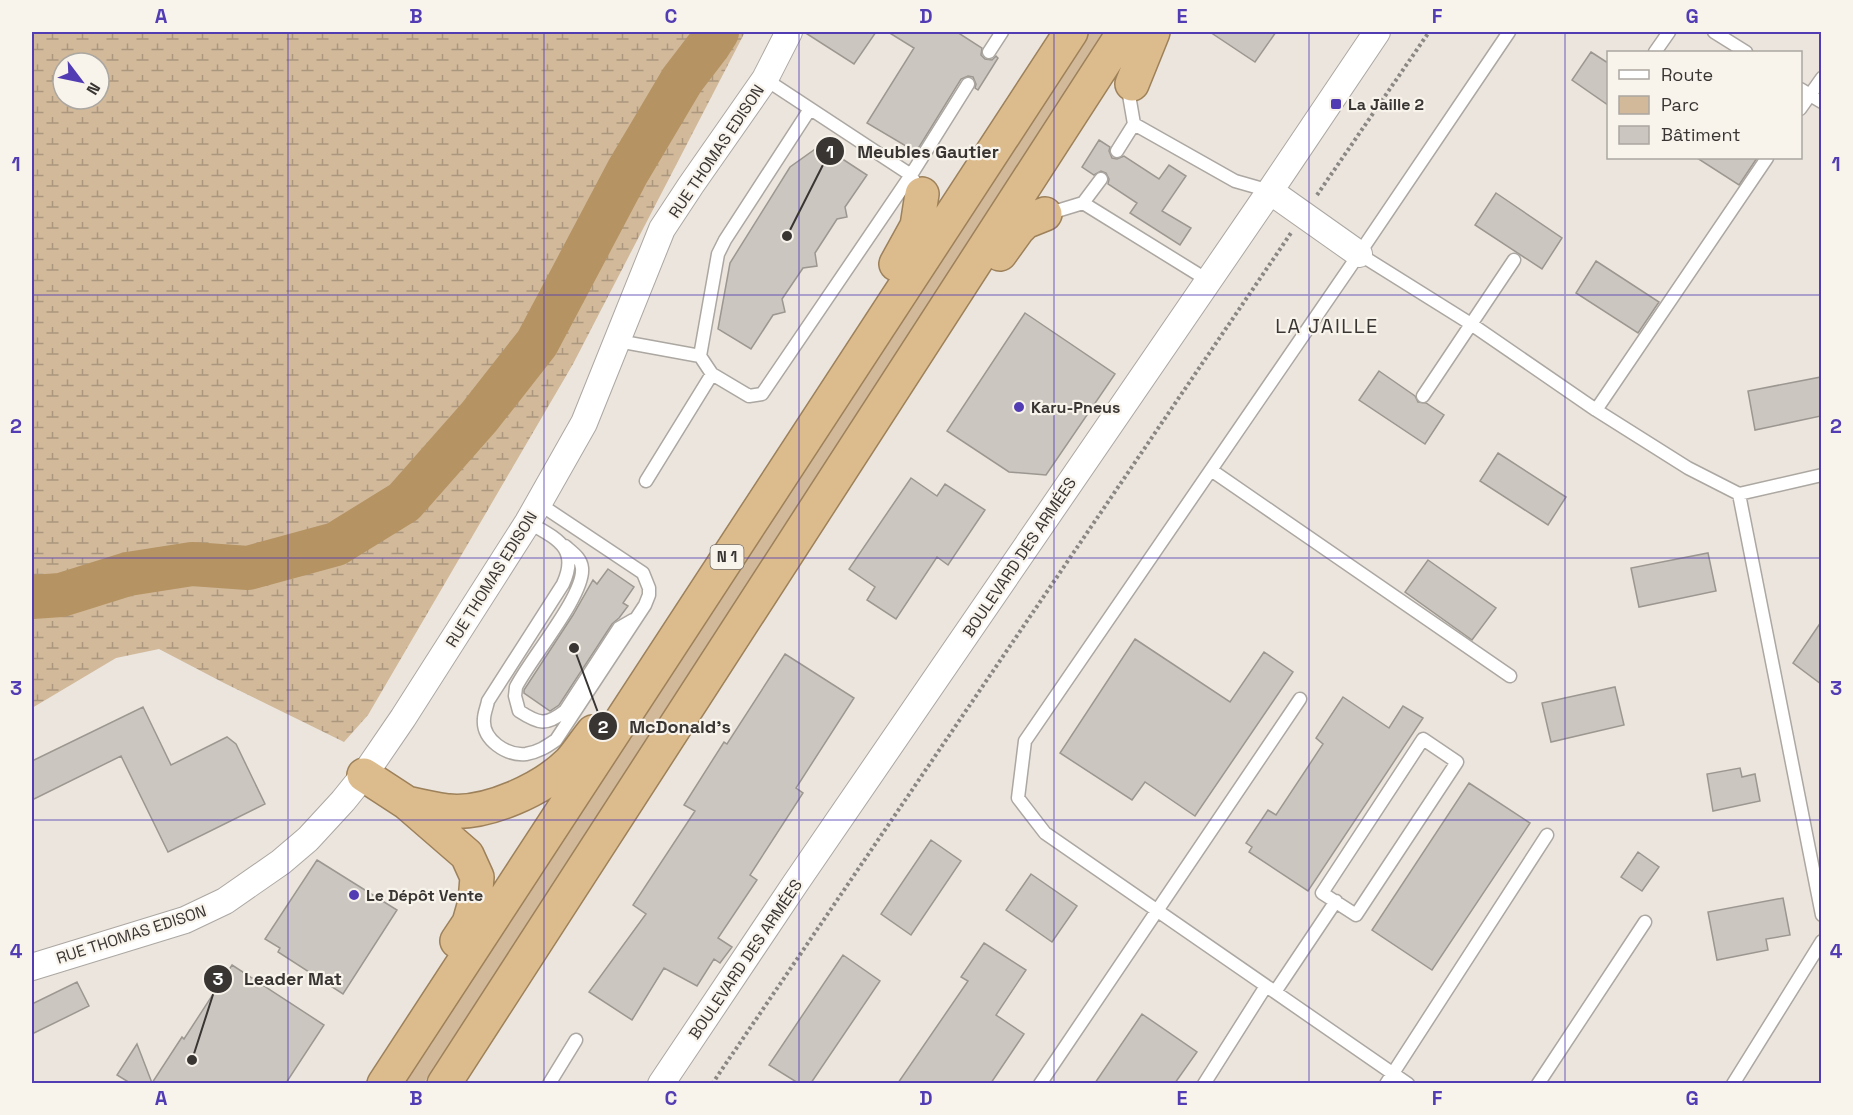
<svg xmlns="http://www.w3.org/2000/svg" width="1853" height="1115" font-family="'Space Grotesk',sans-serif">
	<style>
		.green { fill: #d1b99a }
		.wetland { fill: url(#wetland-marsh); fill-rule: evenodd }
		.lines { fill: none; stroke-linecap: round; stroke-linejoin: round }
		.river { stroke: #b59363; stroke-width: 44 }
		.building { fill: #cbc6bf; stroke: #9c9790; stroke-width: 1.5 }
		.service-casing { stroke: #aca7a1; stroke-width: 15 }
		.minor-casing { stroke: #aca7a1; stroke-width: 28 }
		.trunk-casing { stroke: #9d815a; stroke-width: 36 }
		.path { stroke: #8b8783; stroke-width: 4; stroke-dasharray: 3 3; stroke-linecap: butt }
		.service { stroke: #fff; stroke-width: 12 }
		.minor { stroke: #fff; stroke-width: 26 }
		.trunk { stroke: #dcbb8c; stroke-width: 33 }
		.grid { fill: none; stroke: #523cb4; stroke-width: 1.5; stroke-opacity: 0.55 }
		.poi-dot { fill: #523cb4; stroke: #f8f3eb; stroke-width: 2 }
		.labels { text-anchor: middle; stroke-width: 4.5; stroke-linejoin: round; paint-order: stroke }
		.shield { fill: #f8f3eb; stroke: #726e6a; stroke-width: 1.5 }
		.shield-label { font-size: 15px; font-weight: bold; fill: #383533 }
		.poi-label { font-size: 16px; font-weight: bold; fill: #383533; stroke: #f8f3eb; text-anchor: start }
		.street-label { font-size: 16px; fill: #383533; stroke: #f8f3eb }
		.quarter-label { font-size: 20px; letter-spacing: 1.5px; fill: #383533; stroke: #f8f3eb }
		.leader { fill: none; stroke: #383533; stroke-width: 2 }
		.callout-dot { fill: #383533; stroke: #f8f3eb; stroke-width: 2 }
		.mark-label { font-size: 18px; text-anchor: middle; font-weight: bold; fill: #fff }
		.callout-label { font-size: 18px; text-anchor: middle; font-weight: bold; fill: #383533; stroke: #f8f3eb; stroke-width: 4.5; stroke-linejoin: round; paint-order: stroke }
		.neatline { fill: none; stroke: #523cb4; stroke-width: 2 }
		.grid-label { font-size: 20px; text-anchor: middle; font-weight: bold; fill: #523cb4 }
	</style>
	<defs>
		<pattern id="wetland-marsh" width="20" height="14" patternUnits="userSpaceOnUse" patternTransform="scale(1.5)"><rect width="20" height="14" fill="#d1b99a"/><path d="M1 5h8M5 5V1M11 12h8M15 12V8" fill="none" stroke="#ab977e"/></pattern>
	</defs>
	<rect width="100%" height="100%" fill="#ebe5de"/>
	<path class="green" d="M1089,32h19l-684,1051 -21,1 585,-900z"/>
	<path class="wetland" d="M32,32h713l-172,332 -205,351 -24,27 -120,-59 -65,-34 -43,9 -84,50zM63,63h36v36h-36z"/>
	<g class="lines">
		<path class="river" d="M32,597l29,-2 67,-21 64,-10 56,4 88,-24 68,-42 75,-85 58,-74 91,-172 54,-91 26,-34 9,-14"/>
	</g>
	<path class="building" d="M804,32h72l-22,32z
		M888,32h69l25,16 -1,7 4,4 7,1 4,-4 2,2 -20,32 -3,-2 1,-4 -3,-7 -5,-1 -7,3 -45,73 -49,-29 47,-75z
		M1210,32h66l-21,30z
		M1591,52l17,11v42l-36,-25z
		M1099,140l11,7 -1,4 3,7 5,1 7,-3 35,23 10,-14 17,11 -24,35 29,17 -11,17 -50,-32 7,-10 -29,-19 1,-5 -3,-6 -5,-2 -7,4 -12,-8z
		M821,145l46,30 -22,32 2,10 -10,2 -22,34 2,13 -14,2 -21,31 3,13 -12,3 -22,34 -33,-20 12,-66 60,-96z
		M1697,158h60l-18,27z
		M1496,193l66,45 -20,31 -67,-44z
		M1596,261l63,41 -21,31 -62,-40z
		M1025,313l90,61 -69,101 -37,-3 -62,-41z
		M1379,371l36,25 3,6 8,1 18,12 -19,29 -66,-44z
		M1821,377v39l-66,14 -7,-39z
		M1498,453l68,44 -18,28 -68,-44z
		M911,478l26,18 8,-12 40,26 -37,55 -11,-8 -41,62 -29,-19 8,-13 -26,-18z
		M1708,553l8,38 -77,16 -8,-39z
		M1428,560l68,48 -24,32 -67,-48z
		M608,569l26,18 -11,16 5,3 -9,12 -7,6 -53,81 -9,6 -26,-18v-3l49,-75 20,-35 4,4z
		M1821,622v62l-28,-21z
		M1135,639l95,63 34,-50 29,20 -98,144 -50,-34 -13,18 -72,-47z
		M785,654l69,44 -58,90 7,5 -53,82 7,5 -39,58 14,9 -12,16 -6,-4 -17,27 -33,-18 -32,52 -43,-28 57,-78 -13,-9 62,-94 -11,-6 40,-63 3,2z
		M1615,687l9,38 -73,17 -9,-39z
		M1343,697l46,31 14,-22 20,12 -115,173 -59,-39 3,-5 -6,-4 22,-33 8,5 47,-71 -7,-6z
		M143,707l28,58 56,-28 9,7 29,60 -97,48 -47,-96 -89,44v-39z
		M1740,768l2,9 13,-3 5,27 -47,10 -6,-37z
		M1469,783l61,40 -98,147 -60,-40z
		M931,840l30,21 -50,74 -30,-21z
		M1638,852l21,15 -17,24 -21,-14z
		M317,860l80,50 -54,84 -65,-42 2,-4 -15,-9z
		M1031,874l46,32 -25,36 -46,-32z
		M1783,898l7,37 -24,4 2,11 -51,10 -9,-48z
		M984,943l42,27 -30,45 28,19 -33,49h-93l70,-102 -7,-4z
		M843,955l37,26 -69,102h-13l-29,-18z
		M232,965l92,60 -38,58h-134l30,-46 2,2z
		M77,982l12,24 -57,28v-30z
		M1142,1014l55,38 -22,31h-80z
		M137,1044l15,39h-22l-13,-8z"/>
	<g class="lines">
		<g class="service-casing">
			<path id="service" d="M1714,32l32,20
				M989,52l13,-20
				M1655,52l14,-20
				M765,79l146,96 3,6
				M1800,89l22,13
				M1800,109l22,-31
				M1134,124l101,57 35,10
				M1117,151l17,-27 -5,-29 2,-9
				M1083,203l126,78
				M1047,214l36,-11 18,-24
				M1359,254l112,70 125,86 92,58 51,26 83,-19
				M618,341l82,15 12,18 37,22 13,-2 149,-219 57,-91
				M700,356l18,-102 7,-14 85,-131
				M1423,396l91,-136
				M1596,410l171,-252
				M1211,470l299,206
				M646,481l66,-107
				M1739,494l83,421
				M528,522c27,16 52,25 35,62l-75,117c-1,6 -4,12 -4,18 -2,21 23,37 42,35 12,-2 20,-7 30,-14l89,-135 4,-10v-7l-6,-15 -105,-70
				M565,546c8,7 16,12 17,22 3,27 -52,91 -66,119l-1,9 4,15c20,13 27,15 46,0l54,-83 14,-8
				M1423,739l34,23 -101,153 -34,-22z
				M1275,992l61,-91
				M549,1084l27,-44
				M1040,1084l260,-385
				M1204,1084l62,-98
				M1386,1084l161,-249
				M1408,1084l-363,-251 -27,-35 7,-57 334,-487 150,-222
				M1538,1084l107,-162
				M1733,1084l89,-143"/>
		</g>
		<g class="minor-casing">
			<path id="minor" d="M1270,191l89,63
				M32,967l153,-47 40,-19 56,-39 27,-23 35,-38 21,-26 39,-57 125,-196 56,-99 78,-194 29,-44 74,-106 24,-47
				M661,1084l134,-200 475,-693 107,-159"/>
		</g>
		<g class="trunk-casing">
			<path id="trunk" d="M1132,84l21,-52
				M1000,254l18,-25 7,-7 20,-8
				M896,264l21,-38 5,-32
				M364,775l43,28 60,52 10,22 -2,25 -6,21 -12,18
				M407,803c13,3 27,6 41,8 39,4 95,-22 122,-49 8,-9 15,-20 23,-30
				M384,1084l687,-1052
				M444,1084l680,-1052"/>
		</g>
		<path class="path" d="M1317,195l112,-163
			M712,1084l579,-851"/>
		<use href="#service" class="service"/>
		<use href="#minor" class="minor"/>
		<use href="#trunk" class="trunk"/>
	</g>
	<path class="grid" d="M288,32v1052M544,32v1052M799,32v1052M1054,32v1052M1309,32v1052M1565,32v1052M32,295h1790M32,558h1790M32,820h1790"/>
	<g class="poi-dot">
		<rect x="1330" y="98" width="12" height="12" rx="3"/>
		<circle cx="1019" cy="407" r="6"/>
		<circle cx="354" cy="895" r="6"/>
	</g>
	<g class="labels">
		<rect class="shield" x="710.5" y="545" width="33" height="24" rx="4.5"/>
		<g class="shield-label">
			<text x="727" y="562">N 1</text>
		</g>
		<g class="poi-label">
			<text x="1348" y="110">La Jaille 2</text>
			<text x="1031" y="413">Karu-Pneus</text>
			<text x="366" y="901">Le Dépôt Vente</text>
		</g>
		<g class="street-label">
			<text transform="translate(716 151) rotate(-56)" y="6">RUE THOMAS EDISON</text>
			<text transform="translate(1019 557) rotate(-56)" y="6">BOULEVARD DES ARMÉES</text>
			<text transform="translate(491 579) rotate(-58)" y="6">RUE THOMAS EDISON</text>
			<text transform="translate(131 934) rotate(-18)" y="6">RUE THOMAS EDISON</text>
			<text transform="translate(745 959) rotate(-56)" y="6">BOULEVARD DES ARMÉES</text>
		</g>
		<g class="quarter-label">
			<text x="1327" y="333">LA JAILLE</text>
		</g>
	</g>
	<path class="leader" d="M787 236L830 151M574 648L603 726M192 1060L218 979"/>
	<g class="callout-dot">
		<circle cx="787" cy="236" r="6"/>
		<circle cx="574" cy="648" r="6"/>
		<circle cx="192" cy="1060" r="6"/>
		<circle cx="830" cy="151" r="15"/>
		<circle cx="603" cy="726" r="15"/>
		<circle cx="218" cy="979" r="15"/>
	</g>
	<g class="mark-label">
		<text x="830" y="158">1</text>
		<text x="603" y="733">2</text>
		<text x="218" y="985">3</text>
	</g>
	<g class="callout-label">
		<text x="928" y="158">Meubles Gautier</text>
		<text x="680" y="733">McDonald's</text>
		<text x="293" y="985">Leader Mat</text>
	</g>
	<rect width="1853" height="1115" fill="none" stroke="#f8f3eb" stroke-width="66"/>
	<rect x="1607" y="51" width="195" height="108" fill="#f8f3eb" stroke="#aba7a1" stroke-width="1.5"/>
	<rect x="1619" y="70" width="30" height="9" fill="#ffffff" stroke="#aba7a1" stroke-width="1.5"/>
	<text x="1661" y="81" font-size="18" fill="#383533">Route</text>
	<rect x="1619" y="96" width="30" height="18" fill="#d1b99a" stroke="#aba7a1" stroke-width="1.5"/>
	<text x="1661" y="111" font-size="18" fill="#383533">Parc</text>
	<rect x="1619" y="126" width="30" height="18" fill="#cbc6bf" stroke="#aba7a1" stroke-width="1.5"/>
	<text x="1661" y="141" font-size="18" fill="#383533">Bâtiment</text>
	<g transform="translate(81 81) rotate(122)"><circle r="28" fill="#f8f3eb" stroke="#aba7a1" stroke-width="1.5"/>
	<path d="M0-4.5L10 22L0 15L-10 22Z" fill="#523cb4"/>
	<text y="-9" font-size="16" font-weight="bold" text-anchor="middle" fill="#383533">N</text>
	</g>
	<rect x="33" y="33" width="1787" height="1049" class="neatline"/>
	<g class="grid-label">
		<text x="161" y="23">A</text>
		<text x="416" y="23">B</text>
		<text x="671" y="23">C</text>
		<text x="926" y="23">D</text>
		<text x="1182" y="23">E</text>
		<text x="1437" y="23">F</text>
		<text x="1692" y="23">G</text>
		<text x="16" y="171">1</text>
		<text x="1836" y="171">1</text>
		<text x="16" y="433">2</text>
		<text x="1836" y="433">2</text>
		<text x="16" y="695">3</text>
		<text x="1836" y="695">3</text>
		<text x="16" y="958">4</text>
		<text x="1836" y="958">4</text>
		<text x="161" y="1105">A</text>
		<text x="416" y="1105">B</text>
		<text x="671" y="1105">C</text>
		<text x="926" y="1105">D</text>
		<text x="1182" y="1105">E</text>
		<text x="1437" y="1105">F</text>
		<text x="1692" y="1105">G</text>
	</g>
</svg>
